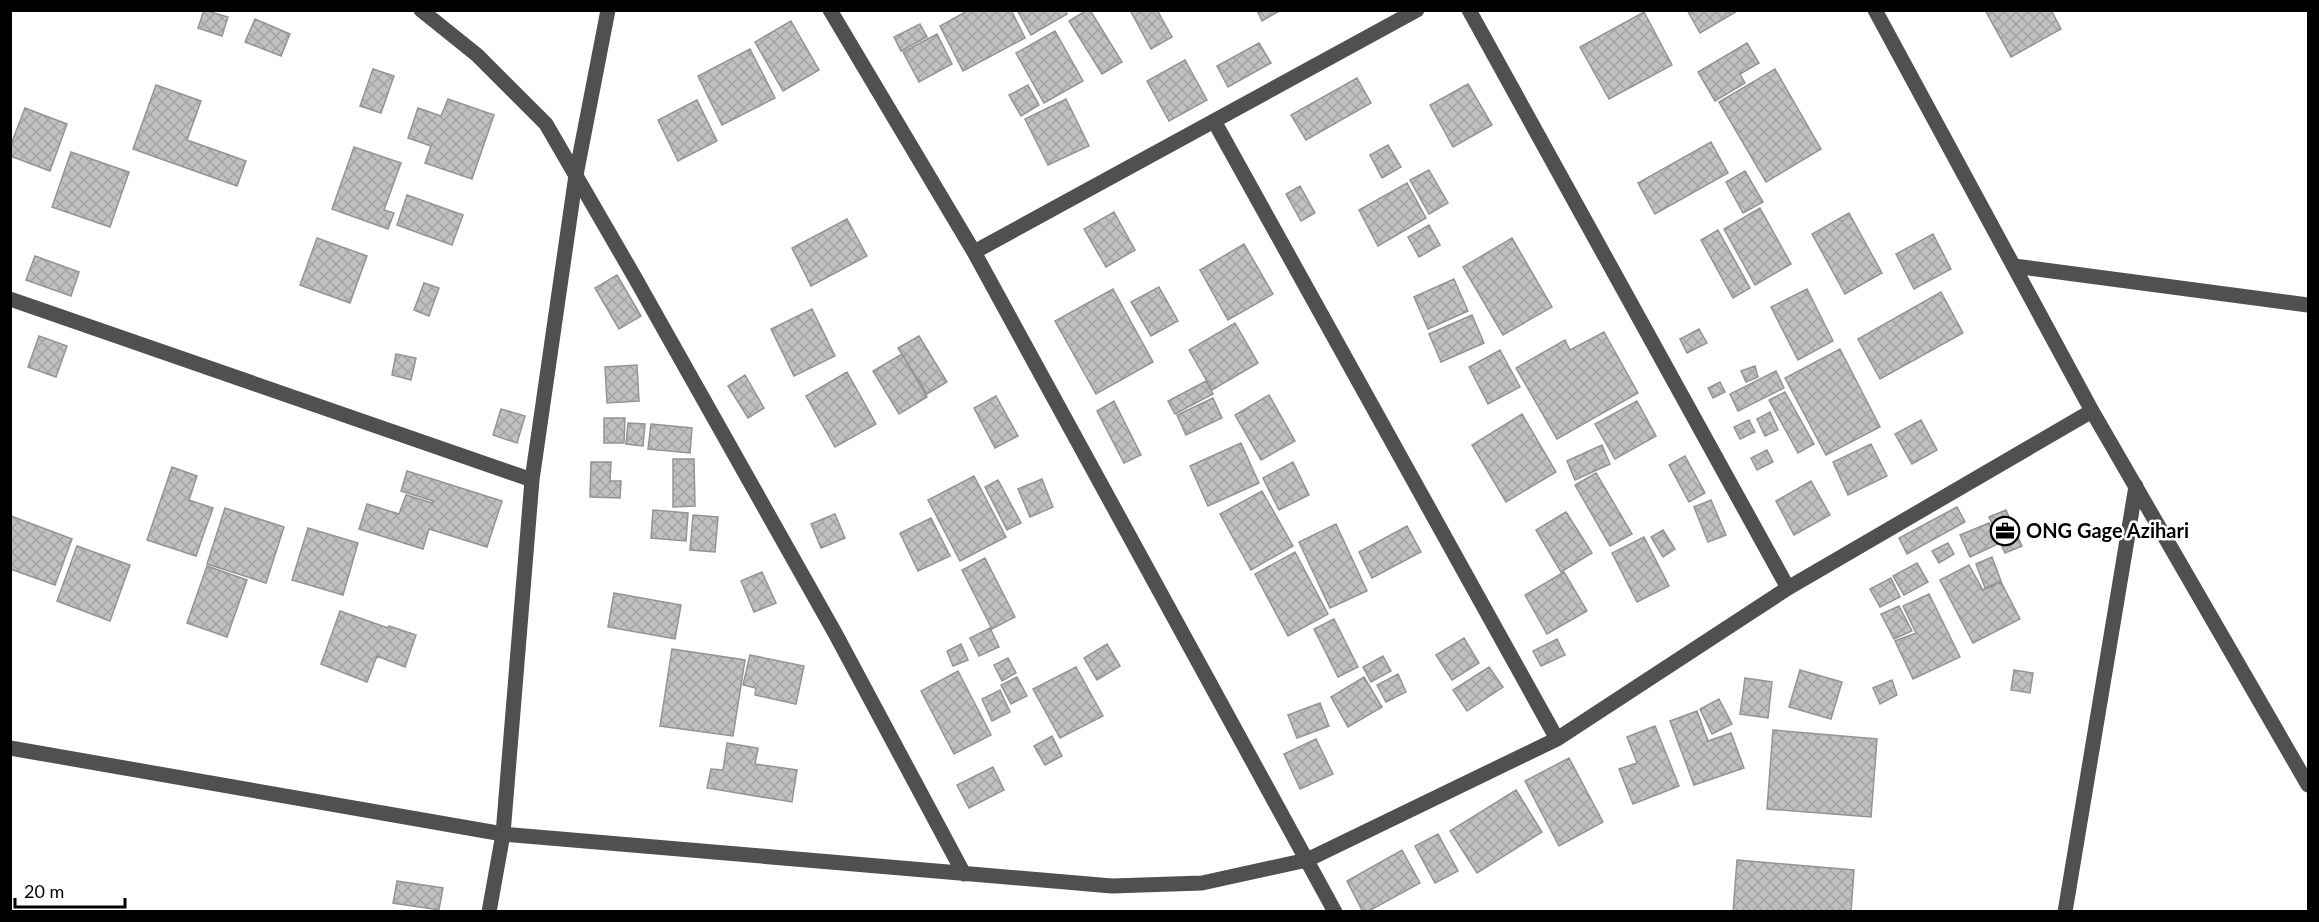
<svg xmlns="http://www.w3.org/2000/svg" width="2319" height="922" font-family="Lato,sans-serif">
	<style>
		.building { fill: url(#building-cross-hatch); stroke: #949494; stroke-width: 1.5 }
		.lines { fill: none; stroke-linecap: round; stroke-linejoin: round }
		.minor { stroke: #505050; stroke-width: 15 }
		.labels { text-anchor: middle; stroke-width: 5; stroke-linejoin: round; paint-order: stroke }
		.poi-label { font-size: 20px; font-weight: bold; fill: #000; stroke: #fff; text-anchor: start }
	</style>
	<defs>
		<pattern id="building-cross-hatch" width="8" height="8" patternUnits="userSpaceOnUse" patternTransform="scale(1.5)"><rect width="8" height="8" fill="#c0c0c0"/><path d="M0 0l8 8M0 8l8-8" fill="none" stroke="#a3a3a3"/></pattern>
	</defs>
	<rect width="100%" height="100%" fill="#fff"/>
	<path class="building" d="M204,10l24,7 -6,19 -24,-8z
		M969,10h42l14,28 -62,33 -23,-45z
		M1017,10h48l2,4 -36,21z
		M1087,10h3l32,52 -20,12 -33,-53z
		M1130,10h27l15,27 -21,12z
		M1257,10h24l-19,11z
		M1687,10h52l-39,23z
		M1985,10h66l10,19 -50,28z
		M1644,12l28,53 -63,34 -29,-52z
		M255,19l35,15 -9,22 -36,-14z
		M791,21l28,49 -36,21 -28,-49z
		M920,24l7,13 -26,14 -7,-14z
		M1055,31l28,50 -39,22 -28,-50z
		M937,34l15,30 -33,18 -16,-30z
		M1259,43l12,20 -43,24 -11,-21z
		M1747,43l12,20 -19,11 5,9 -30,18 -17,-29z
		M750,49l25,49 -53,27 -24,-49z
		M1185,60l22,40 -38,21 -22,-40z
		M373,69l21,7 -13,37 -21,-7z
		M1775,69l46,80 -55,33 -47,-80z
		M1357,78l14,25 -65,37 -15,-25z
		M1468,84l24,41 -39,22 -23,-42z
		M156,85l45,16 -14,39 59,21 -9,25 -104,-37z
		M1028,85l11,20 -18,11 -12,-21z
		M448,99l46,16 -22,64 -47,-16 6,-17 -23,-8 10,-30 23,8z
		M1066,99l23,47 -41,19 -23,-46z
		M697,100l20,41 -39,20 -20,-41z
		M25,108l42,16 -17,47 -40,-15v-9z
		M1711,142l17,31 -73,41 -17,-31z
		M1388,145l13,22 -19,11 -12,-23z
		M354,147l47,16 -17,47 10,3 -6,16 -56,-20z
		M71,152l58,20 -19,55 -58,-20z
		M1429,170l19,33 -19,11 -19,-34z
		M1745,171l18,31 -20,11 -17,-31z
		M1407,183l19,35 -48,28 -19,-36z
		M1300,186l15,27 -14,8 -15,-27z
		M407,195l56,20 -11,30 -55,-20z
		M1760,208l31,56 -36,21 -31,-56z
		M1114,212l21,38 -29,17 -22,-38z
		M1849,213l33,60 -37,21 -33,-60z
		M847,219l20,37 -56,30 -19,-38z
		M1429,225l11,20 -21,12 -11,-20z
		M1718,230l32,58 -17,10 -32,-58z
		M1933,234l18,35 -37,20 -18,-35z
		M317,238l50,18 -17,47 -50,-18z
		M1512,238l40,69 -49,28 -40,-68z
		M1244,244l29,50 -45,26 -28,-50z
		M35,256l44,16 -8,24 -45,-16z
		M617,275l24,41 -22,13 -24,-41z
		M1454,279l14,32 -40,18 -14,-32z
		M424,283l15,5 -10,28 -15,-6z
		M1159,287l19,34 -27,15 -20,-34z
		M1113,289l40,73 -57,32 -41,-73z
		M1807,289l26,52 -35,19 -27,-53z
		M1941,292l22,41 -83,46 -22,-40z
		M812,309l23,47 -41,20 -23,-47z
		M1472,315l12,28 -43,19 -12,-28z
		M1235,323l23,40 -46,27 -23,-40z
		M1699,329l8,14 -20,10 -7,-14z
		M1604,332l34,61 -81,46 -41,-71 49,-28 5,10z
		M39,336l28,10 -11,31 -28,-10z
		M919,336l28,46 -20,12 -29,-46z
		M1840,349l40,78 -54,28 -41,-77z
		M1500,350l20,37 -32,17 -19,-37z
		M396,354l20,4 -5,22 -19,-5z
		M902,354l25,43 -28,17 -26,-43z
		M637,365l2,36 -32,2 -2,-36z
		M1755,366l3,11 -12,5 -5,-11z
		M1776,371l8,17 -46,23 -8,-17z
		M847,372l29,52 -41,23 -29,-51z
		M745,375l19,33 -16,10 -20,-32z
		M1206,381l7,13 -38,20 -7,-13z
		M1720,382l5,10 -12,6 -5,-10z
		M1785,392l29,52 -16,9 -29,-53z
		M1269,395l26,46 -34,19 -26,-45z
		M996,396l22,40 -23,12 -21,-40z
		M1213,398l9,20 -36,17 -9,-20z
		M1114,401l27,54 -17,8 -27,-52z
		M1637,401l19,35 -41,23 -20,-35z
		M501,409l24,7 -8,27 -24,-8z
		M1770,412l8,18 -13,6 -8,-17z
		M1522,414l34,58 -50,30 -34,-57z
		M604,418h21l-1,25h-20z
		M1749,420l6,12 -15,7 -6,-12z
		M1921,420l16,30 -25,14 -17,-30z
		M628,423l17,1 -2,22 -17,-2z
		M651,424l41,4 -2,25 -42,-4z
		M1241,443l18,40 -51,23 -18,-40z
		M1871,444l16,32 -39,19 -15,-33z
		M1602,445l8,19 -35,16 -8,-19z
		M1767,450l6,12 -16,8 -6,-12z
		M1685,456l20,37 -16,9 -20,-37z
		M673,459h21l1,47 -22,1z
		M591,462h20l-1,19h11l-1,17 -30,-1z
		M1293,462l16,33 -30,15 -16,-32z
		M172,467l25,9 -8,24 24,8 -17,48 -49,-16z
		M407,471l95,30 -15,46 -58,-18 -6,20 -64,-20 8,-25 32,10 7,-19 26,8 1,-2 -32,-10z
		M1596,473l36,61 -22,12 -35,-61z
		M974,476l32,61 -46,24 -32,-61z
		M1042,479l11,28 -23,10 -12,-28z
		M998,480l23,43 -14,7 -22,-43z
		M1811,481l19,34 -36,20 -18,-34z
		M1262,491l31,55 -42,24 -31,-56z
		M1711,500l15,35 -18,7 -14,-35z
		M1957,507l8,15 -58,32 -8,-16z
		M225,508l59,19 -18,56 -59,-19z
		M653,510l35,3 -2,28 -35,-3z
		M2006,510l16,36 -17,7 -16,-36z
		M1566,512l26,41 -31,19 -25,-42z
		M835,514l10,24 -24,10 -10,-24z
		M693,515l25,2 -3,35 -25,-2z
		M11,516l61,23 -17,46 -45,-16z
		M931,518l19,38 -32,15 -18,-38z
		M1989,523l9,21 -28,13 -10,-22z
		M1336,524l31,67 -37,17 -31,-66z
		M1407,526l14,26 -49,26 -13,-26z
		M308,528l50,15 -15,52 -51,-15z
		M1663,530l12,19 -12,8 -12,-20z
		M1644,537l25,49 -32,16 -25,-49z
		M1948,543l6,11 -15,9 -7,-12z
		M77,546l53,19 -20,56 -53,-20z
		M1295,552l33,62 -40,22 -33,-62z
		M1992,557l9,24 -16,7 -9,-24z
		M985,558l30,59 -23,12 -30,-59z
		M1917,563l11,19 -24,13 -11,-19z
		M1969,565l14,25 18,-8 19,37 -47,24 -33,-63z
		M207,566l40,14 -20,57 -40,-14z
		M762,572l14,31 -22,9 -13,-31z
		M1564,572l23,39 -40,23 -22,-39z
		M1891,578l9,19 -20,10 -10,-18z
		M614,593l67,12 -6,34 -67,-12z
		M1929,594l31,63 -47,22 -18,-38 21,-8 -13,-27z
		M1899,606l13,25 -18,8 -13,-25z
		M340,611l48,17 1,-2 27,9 -11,32 -28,-11 -10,26 -46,-18z
		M1334,619l24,48 -20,10 -24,-48z
		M990,628l9,19 -20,9 -9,-18z
		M1464,638l15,25 -27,17 -16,-25z
		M1557,639l8,16 -24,11 -8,-15z
		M961,644l7,16 -15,6 -6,-15z
		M1107,644l13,22 -23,14 -13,-22z
		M672,649l73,11 -12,76 -73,-10z
		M750,655l54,11 -8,38 -41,-9 1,-7 -13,-3z
		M1383,656l8,15 -20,11 -8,-15z
		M1008,658l8,15 -14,8 -8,-16z
		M1076,667l27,49 -43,22 -27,-49z
		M1489,667l14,20 -36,24 -14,-21z
		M1800,670l42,12 -11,37 -42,-12z
		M2014,670l19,3 -3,20 -19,-3z
		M958,671l33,64 -37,19 -33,-63z
		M1398,674l8,18 -20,10 -9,-17z
		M1017,677l10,19 -16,8 -10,-19z
		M1364,677l18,30 -34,20 -17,-30z
		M1745,678l27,4 -4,36 -28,-4z
		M1892,680l5,15 -17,9 -7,-16z
		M1000,690l10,22 -18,9 -10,-22z
		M1719,699l13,25 -20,10 -12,-25z
		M1320,703l9,23 -32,12 -9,-23z
		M1697,711l11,30 23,-8 13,35 -50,17 -24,-64z
		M1655,726l24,60 -46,18 -14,-35 18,-6 -10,-26z
		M1773,730l104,9 -6,78 -104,-8z
		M1052,736l10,20 -17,9 -11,-19z
		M1316,739l17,35 -33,15 -16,-35z
		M727,743l31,5 -3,16 42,6 -5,32 -85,-14 4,-19 12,1z
		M1569,758l34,64 -44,24 -34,-65z
		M993,767l11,23 -35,18 -12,-23z
		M1516,790l26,42 -65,41 -27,-42z
		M1438,834l20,37 -23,12 -20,-37z
		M1402,850l18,33 -53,29h-4l-16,-31z
		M1737,860l117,10 -3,42h-118z
		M397,881l46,7 -4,22 -46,-7z"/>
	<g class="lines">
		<path class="minor" d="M421,10l56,45 69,69 88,152 201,357 129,241
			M830,10l144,242 361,660
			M1469,10l319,578
			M1875,10l217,401 216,374
			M1214,121l343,618
			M974,252l443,-242
			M2014,266l294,39
			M10,299l522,181
			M10,748l493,86 609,52 90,-3 105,-23 250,-121 231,-151 304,-177
			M489,912l14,-78 29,-354 44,-305 32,-165
			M2065,912l71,-426"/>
	</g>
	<defs>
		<g id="office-ring" transform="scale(1.5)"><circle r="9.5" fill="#fff" stroke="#000" stroke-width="1.5"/><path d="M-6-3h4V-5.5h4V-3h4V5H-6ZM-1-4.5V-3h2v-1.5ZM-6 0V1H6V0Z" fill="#000"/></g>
	</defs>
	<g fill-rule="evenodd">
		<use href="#office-ring" x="2005" y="531"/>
	</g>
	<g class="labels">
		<g class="poi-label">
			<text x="2026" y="538">ONG Gage Azihari</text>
		</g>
	</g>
	<rect width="2319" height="922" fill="none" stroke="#000000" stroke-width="24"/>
	<path d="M15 898v9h110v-9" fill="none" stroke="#000000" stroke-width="3"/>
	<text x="24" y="898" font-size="18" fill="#000000" stroke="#ffffff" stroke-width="4.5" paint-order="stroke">20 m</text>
</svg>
